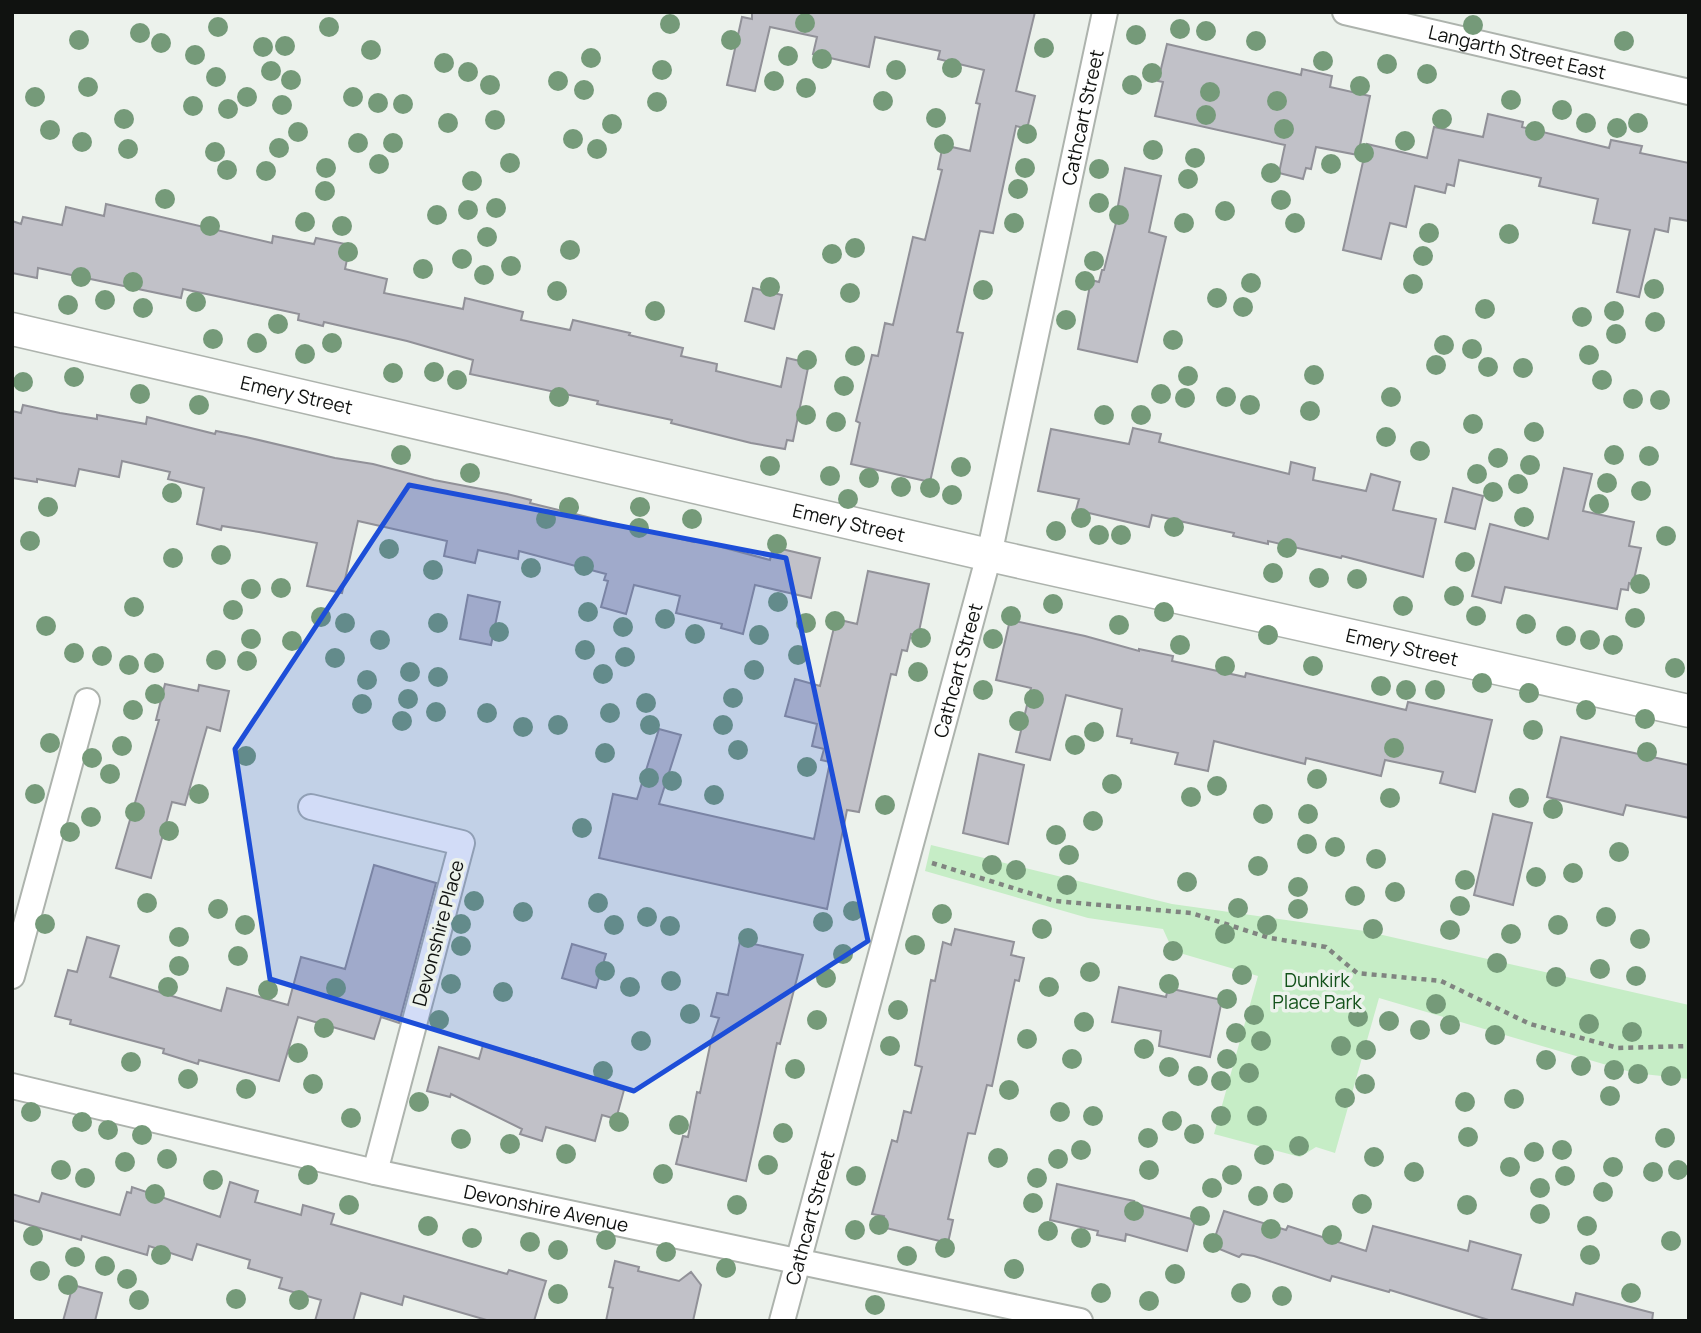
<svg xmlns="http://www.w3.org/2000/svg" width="1701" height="1333" font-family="Manrope,sans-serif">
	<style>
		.green { fill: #c6edc6 }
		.building { fill: #c1c1c8; stroke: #919198; stroke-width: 2 }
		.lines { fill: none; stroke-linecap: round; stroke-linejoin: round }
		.minor-casing { stroke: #adb3ad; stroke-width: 28 }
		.tertiary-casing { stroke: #adb3ad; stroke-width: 35 }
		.path { stroke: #808480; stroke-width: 4.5; stroke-dasharray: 5 5; stroke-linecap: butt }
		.minor { stroke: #fff; stroke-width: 24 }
		.tertiary { stroke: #fff; stroke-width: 32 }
		.tree { fill: #759a79 }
		.marked { fill: #1d4ed8; fill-opacity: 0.2; stroke: #1d4ed8; stroke-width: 5; stroke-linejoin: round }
		.labels { text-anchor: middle; stroke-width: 7; stroke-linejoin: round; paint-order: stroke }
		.street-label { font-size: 19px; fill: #101210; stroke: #ecf2ec }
		.park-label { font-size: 19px; fill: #14521b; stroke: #ecf2ec }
	</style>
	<rect width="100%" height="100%" fill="#ecf2ec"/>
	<path class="green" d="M931,845l241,59 193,27 324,74v74l-55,-6 -255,-75 -44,155 -19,-6 -16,10 -86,-23 44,-158 -85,-25 -10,-22 -75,-11 -163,-47z"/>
	<path class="building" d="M752,12h283l-19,79 19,5 -8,33 -11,-3 -23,107 -13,-2 -23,101 6,1 -33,149 -79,-18 9,-41 -4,-2 16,-66 6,1 7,-33 8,2 20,-88 12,3 17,-70 -4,-1 5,-24 27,6 10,-47 -4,-1 8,-33 -46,-11 2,-8 -65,-14 -6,30 -56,-13 4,-17 -47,-10 -15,64 -28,-6 15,-68 10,2z
		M1167,44l134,31 1,-6 30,7 -2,11 40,9 -12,59 -42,-8 -5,22 -5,-1 -3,11 -24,-6 6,-28 -130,-29 8,-34 -5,-1z
		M1488,114l35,8 -1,5 87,21 2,-8 31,6 -2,7 49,10v58l-19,-3 -2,14 -13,-3 -16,68 -22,-5 13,-62 -37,-7 5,-24 -59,-13 2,-8 -82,-18 -5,26 -7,-2 -2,9 -30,-7 -9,41 -16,-4 -9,36 -38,-9 24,-106 60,14 7,-31 49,10z
		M1125,168l36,8 -12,56 17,5 -29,125 -59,-13 13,-69 8,2 3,-12h2l15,-59h-2z
		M106,204l166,39 1,-7 41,8 2,-6 34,7 -5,24 42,10 -3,14 79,16 2,-11 58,14 -2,8 49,10 3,-10 57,13 -1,2 54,13 -2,8 36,8 -1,7 65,16 6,-29 22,5 -16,78 -6,-1 -2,9 -34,-6 -80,-20 1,-3 -75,-16 1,-3 -128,-27 3,-14 -66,-19 -83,-19 -1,4 -25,-6 1,-6 -69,-15 -47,-10 -2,9 -143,-30 -1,10 -25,-5v-52l9,3 2,-7 39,8 4,-18 38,9z
		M753,288l29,7 -8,34 -29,-8z
		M23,405l37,8 37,6v-4l49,9 1,-7 68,17 1,-3 30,6 89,21 38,6 61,16 73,14 24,6 -1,3 90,22 74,17 1,-2 75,20 3,-13 47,11 -9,40 -56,-13 -12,49 -22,-6 1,-4 -46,-11 4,-17 -46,-11 -8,29 -25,-7 7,-26 -4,-1 2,-6 -87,-23 -1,8 -40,-9 -3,13 -31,-7 3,-15 -89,-20 -16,72 -35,-7 10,-43 -58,-11 -37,-6 -1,4 -24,-6 7,-36 -36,-9 2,-7 -48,-11 -3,16 -40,-8 -4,17 -38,-7v3l-25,-4v-67l9,2z
		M1133,428l28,6 -2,8 130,32 2,-12 24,6 -2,12 53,11 5,-17 29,8 -7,28 43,9 -13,58 -81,-21 -1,2 -73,-17v3l-35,-8 1,-3 -82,-18 -3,12 -73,-17 3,-11 -41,-8 13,-62 78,15z
		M1564,468l28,6 -9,37 51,11 -5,24 12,2 -8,36 -4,-1 -1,7 -7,-1 -4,20 -112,-22 -4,16 -29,-7 18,-72 58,15z
		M1453,488l30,8 -8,33 -30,-7z
		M868,571l61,13 -11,52 -7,-2 -4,17 -5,-1 -6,25 -5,-1 -32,138 -12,-2 -20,99 -228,-51 14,-64 24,5 22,-70 22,6 -22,69 155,35 16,-77 -9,-2 3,-11 -12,-3 5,-22 -32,-8 10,-37 25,7 16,-67 21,5z
		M468,595l32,7 -9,43 -31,-6z
		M1010,620l75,16 54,15v-2l34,7 -1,5 73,16 1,-4 160,37 2,-8 84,18 -17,72 -35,-9 3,-11 -58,-12 -4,16 -75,-18 -1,6 -91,-23 -6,30 -33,-7 3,-11 -47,-10 1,-4 -15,-3 5,-27 -56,-14 -16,65 -34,-8 15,-64 -35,-8z
		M165,684l33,7 1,-6 30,6 -9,40 -13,-4 -22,78 -13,-3 -21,76 -35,-10 43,-148h-3z
		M1561,737l128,28v53l-63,-13 -3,10 -76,-18z
		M979,754l45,11 -16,79 -45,-11z
		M1493,814l39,9 -19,82 -39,-10z
		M374,865l62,18 -37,140 -18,-6 -7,22 -76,-22 -19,64 -80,-21 -1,4 -35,-11 1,-4 -94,-25 1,-4 -16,-4 13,-46 9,2 10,-35 32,9 -9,31 111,34 6,-23 61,17 13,-48 44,12z
		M955,929l59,13 -3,13 13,3 -5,23 -4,-1 -23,106 -5,-1 -12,49 -7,-1 -20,86 5,1 -5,23 -66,-16 2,-11 -12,-2 20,-74 5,2 7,-31 7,2 11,-46 -7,-2 16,-85 4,1 8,-39 8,3z
		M740,941l63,14 -23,89 -3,-1 -31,138 -70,-17 7,-28 5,1 9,-45 3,1 11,-52 8,-23 -8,-2 6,-23 11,2z
		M572,944l34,10 -10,34 -34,-10z
		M1119,987l47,10 2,-9 54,12 -12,57 -51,-11 2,-15 -49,-9z
		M483,1045l56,15 85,30 -8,29 -14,-4 -7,26 -49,-14 -4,14 -22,-7 2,-5 -71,-35 -1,3 -23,-6 12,-44 40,12z
		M230,1182l28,9 -3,11 46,13 2,-10 31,9 -3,10 176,50 2,-4 37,11 -12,40h-44l-86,-25 -2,9 -41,-12 -8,28h-38l6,-21 -42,-12 3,-10 -34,-10 2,-8 -53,-16 -5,16 -43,-14 -2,9 -65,-19 -1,4 -69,-20v-26l27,8 3,-9 78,22 7,-23 4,1 1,-6 88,30z
		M1057,1184l77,17 -1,2 62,17 -8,31 -61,-17 -1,7 -28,-6 1,-4 -48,-11z
		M1224,1211l62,19 2,-4 78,25 7,-25 95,25 2,-10 51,14 -9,34 61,16 3,-12 77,20 -1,8h-160l-102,-31 -1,2 -57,-16 -2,5 -76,-25 -12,-2 -3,3 -27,-11z
		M615,1261l24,6 -1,4 41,10 12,-9 10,13 -8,36h-87l7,-33 -4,-1z
		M73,1285l29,8 -7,28h-32z"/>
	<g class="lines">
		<g class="minor-casing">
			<g id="minor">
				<path id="s1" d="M1345,12l344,80"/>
				<path d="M311,807l151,36 -87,329"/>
				<path d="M12,976l75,-275"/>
				<path id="s2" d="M12,1086l363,86 705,149"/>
				<path id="s3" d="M782,1321l207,-766 116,-543"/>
			</g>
		</g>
		<g class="tertiary-casing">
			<g id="tertiary">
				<path id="s4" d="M12,329l977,226 700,156"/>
			</g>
		</g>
		<path class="path" d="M932,863l123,38 136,12 79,25 56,9 31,26 84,8 89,43 88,24 71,-2"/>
		<use href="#minor" class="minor"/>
		<use href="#tertiary" class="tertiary"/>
	</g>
	<g class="tree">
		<circle cx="805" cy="23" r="10"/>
		<circle cx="670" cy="24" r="10"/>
		<circle cx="1473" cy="25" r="10"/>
		<circle cx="218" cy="27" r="10"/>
		<circle cx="329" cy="27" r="10"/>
		<circle cx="1180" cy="29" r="10"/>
		<circle cx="1206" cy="31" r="10"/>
		<circle cx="140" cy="33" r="10"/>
		<circle cx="1136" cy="35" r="10"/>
		<circle cx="79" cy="40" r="10"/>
		<circle cx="731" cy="40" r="10"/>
		<circle cx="1256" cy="41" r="10"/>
		<circle cx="1624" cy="41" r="10"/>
		<circle cx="161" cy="43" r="10"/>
		<circle cx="285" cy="46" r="10"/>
		<circle cx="263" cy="47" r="10"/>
		<circle cx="1044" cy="48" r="10"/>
		<circle cx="371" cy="50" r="10"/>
		<circle cx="195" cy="55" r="10"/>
		<circle cx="788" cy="56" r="10"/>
		<circle cx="591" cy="58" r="10"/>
		<circle cx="822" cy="59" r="10"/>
		<circle cx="1323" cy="61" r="10"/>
		<circle cx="444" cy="63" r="10"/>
		<circle cx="1387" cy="64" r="10"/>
		<circle cx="952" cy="68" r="10"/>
		<circle cx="662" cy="70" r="10"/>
		<circle cx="896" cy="70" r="10"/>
		<circle cx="271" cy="71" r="10"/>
		<circle cx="468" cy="72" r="10"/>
		<circle cx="1152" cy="73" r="10"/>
		<circle cx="1427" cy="74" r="10"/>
		<circle cx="216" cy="77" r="10"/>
		<circle cx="291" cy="80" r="10"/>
		<circle cx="558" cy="81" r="10"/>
		<circle cx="774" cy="81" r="10"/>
		<circle cx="490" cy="85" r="10"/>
		<circle cx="1132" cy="85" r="10"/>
		<circle cx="1360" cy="86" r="10"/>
		<circle cx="88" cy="87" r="10"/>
		<circle cx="806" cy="88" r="10"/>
		<circle cx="584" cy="90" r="10"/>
		<circle cx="1210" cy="92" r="10"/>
		<circle cx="35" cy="97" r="10"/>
		<circle cx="247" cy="97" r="10"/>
		<circle cx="353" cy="97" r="10"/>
		<circle cx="1511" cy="100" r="10"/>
		<circle cx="883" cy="101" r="10"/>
		<circle cx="1277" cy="101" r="10"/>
		<circle cx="657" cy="102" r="10"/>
		<circle cx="378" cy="103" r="10"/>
		<circle cx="403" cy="104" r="10"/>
		<circle cx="282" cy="105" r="10"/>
		<circle cx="193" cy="106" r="10"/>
		<circle cx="228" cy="109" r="10"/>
		<circle cx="1562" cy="110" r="10"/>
		<circle cx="1206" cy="115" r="10"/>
		<circle cx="936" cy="118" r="10"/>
		<circle cx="124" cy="119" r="10"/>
		<circle cx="1442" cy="119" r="10"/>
		<circle cx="495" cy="120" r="10"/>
		<circle cx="448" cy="123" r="10"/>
		<circle cx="1586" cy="123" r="10"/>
		<circle cx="1638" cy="123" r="10"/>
		<circle cx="612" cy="124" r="10"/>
		<circle cx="1617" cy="128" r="10"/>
		<circle cx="1284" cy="129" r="10"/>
		<circle cx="50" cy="130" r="10"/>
		<circle cx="1535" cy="131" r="10"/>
		<circle cx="298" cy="132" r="10"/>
		<circle cx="1027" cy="134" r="10"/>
		<circle cx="573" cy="139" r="10"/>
		<circle cx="1405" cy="141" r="10"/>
		<circle cx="82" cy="142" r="10"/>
		<circle cx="358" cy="143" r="10"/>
		<circle cx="393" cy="143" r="10"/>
		<circle cx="944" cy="144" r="10"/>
		<circle cx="279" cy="148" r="10"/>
		<circle cx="128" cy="149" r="10"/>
		<circle cx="597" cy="149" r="10"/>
		<circle cx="1153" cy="150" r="10"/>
		<circle cx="215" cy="152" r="10"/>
		<circle cx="1364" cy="153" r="10"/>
		<circle cx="1195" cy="158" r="10"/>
		<circle cx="510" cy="163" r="10"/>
		<circle cx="379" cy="164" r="10"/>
		<circle cx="1331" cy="164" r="10"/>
		<circle cx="326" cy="168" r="10"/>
		<circle cx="1025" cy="168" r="10"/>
		<circle cx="1099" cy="169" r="10"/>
		<circle cx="227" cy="170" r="10"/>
		<circle cx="266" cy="171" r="10"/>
		<circle cx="1271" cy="173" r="10"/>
		<circle cx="1188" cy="179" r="10"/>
		<circle cx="472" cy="181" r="10"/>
		<circle cx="1018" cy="189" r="10"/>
		<circle cx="325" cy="191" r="10"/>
		<circle cx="165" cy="199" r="10"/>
		<circle cx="1281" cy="200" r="10"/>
		<circle cx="1099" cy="203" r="10"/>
		<circle cx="496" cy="208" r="10"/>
		<circle cx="468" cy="210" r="10"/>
		<circle cx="1225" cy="211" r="10"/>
		<circle cx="437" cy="215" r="10"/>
		<circle cx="1119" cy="215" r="10"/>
		<circle cx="305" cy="222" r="10"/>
		<circle cx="1014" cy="223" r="10"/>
		<circle cx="1184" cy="223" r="10"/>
		<circle cx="1295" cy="223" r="10"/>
		<circle cx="210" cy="226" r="10"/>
		<circle cx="342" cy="226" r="10"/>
		<circle cx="1429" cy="233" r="10"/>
		<circle cx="1509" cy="234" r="10"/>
		<circle cx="487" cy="237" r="10"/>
		<circle cx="855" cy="248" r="10"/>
		<circle cx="570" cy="250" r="10"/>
		<circle cx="348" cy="252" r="10"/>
		<circle cx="832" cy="254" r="10"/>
		<circle cx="1423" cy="256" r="10"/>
		<circle cx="462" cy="259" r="10"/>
		<circle cx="1094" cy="261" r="10"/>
		<circle cx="511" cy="266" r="10"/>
		<circle cx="423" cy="269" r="10"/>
		<circle cx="484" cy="275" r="10"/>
		<circle cx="81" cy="277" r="10"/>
		<circle cx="1085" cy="281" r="10"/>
		<circle cx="133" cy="282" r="10"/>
		<circle cx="1251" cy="283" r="10"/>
		<circle cx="1413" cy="284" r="10"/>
		<circle cx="770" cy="287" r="10"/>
		<circle cx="1654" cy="289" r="10"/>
		<circle cx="983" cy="290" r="10"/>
		<circle cx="557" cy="291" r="10"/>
		<circle cx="850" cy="293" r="10"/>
		<circle cx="1217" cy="298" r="10"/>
		<circle cx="105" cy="300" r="10"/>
		<circle cx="196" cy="302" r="10"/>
		<circle cx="68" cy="305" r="10"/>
		<circle cx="1243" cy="307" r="10"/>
		<circle cx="143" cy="308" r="10"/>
		<circle cx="1485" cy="309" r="10"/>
		<circle cx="655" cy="311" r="10"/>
		<circle cx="1614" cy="311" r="10"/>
		<circle cx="1582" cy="317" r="10"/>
		<circle cx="1066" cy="320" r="10"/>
		<circle cx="1655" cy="322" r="10"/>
		<circle cx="278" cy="324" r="10"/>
		<circle cx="1616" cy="334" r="10"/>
		<circle cx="213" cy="339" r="10"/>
		<circle cx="1173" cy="340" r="10"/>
		<circle cx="257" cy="343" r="10"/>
		<circle cx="332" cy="343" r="10"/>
		<circle cx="1444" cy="345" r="10"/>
		<circle cx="1472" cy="349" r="10"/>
		<circle cx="305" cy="354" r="10"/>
		<circle cx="1589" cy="355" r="10"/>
		<circle cx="855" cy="356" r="10"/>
		<circle cx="807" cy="360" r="10"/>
		<circle cx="1436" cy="365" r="10"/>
		<circle cx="1488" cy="367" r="10"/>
		<circle cx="1523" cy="368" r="10"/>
		<circle cx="434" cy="372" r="10"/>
		<circle cx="393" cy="373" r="10"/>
		<circle cx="1314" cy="375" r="10"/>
		<circle cx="1188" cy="376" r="10"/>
		<circle cx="74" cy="377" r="10"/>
		<circle cx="457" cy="380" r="10"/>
		<circle cx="1602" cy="380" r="10"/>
		<circle cx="23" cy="382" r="10"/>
		<circle cx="844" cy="386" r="10"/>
		<circle cx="140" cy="394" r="10"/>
		<circle cx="1161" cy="394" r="10"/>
		<circle cx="559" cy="397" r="10"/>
		<circle cx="1226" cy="397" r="10"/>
		<circle cx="1391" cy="397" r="10"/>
		<circle cx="1185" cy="398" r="10"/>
		<circle cx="1633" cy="399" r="10"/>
		<circle cx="1660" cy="400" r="10"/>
		<circle cx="199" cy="405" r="10"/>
		<circle cx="1250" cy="405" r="10"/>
		<circle cx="1310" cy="411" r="10"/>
		<circle cx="806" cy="415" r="10"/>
		<circle cx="1104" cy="415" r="10"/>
		<circle cx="1141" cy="415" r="10"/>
		<circle cx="836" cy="422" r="10"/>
		<circle cx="1473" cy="424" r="10"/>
		<circle cx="1534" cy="432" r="10"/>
		<circle cx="1386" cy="437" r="10"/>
		<circle cx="1420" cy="451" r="10"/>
		<circle cx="401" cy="455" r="10"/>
		<circle cx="1614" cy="455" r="10"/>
		<circle cx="1649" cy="456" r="10"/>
		<circle cx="1498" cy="458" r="10"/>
		<circle cx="1530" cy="465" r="10"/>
		<circle cx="770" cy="466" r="10"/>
		<circle cx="961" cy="467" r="10"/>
		<circle cx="470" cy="473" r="10"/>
		<circle cx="1477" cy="474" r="10"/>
		<circle cx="830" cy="476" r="10"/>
		<circle cx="869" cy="478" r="10"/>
		<circle cx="1607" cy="483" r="10"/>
		<circle cx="1518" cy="484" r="10"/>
		<circle cx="901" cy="487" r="10"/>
		<circle cx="930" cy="488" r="10"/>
		<circle cx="1641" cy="491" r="10"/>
		<circle cx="1493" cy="492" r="10"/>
		<circle cx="172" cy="493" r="10"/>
		<circle cx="952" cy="495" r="10"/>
		<circle cx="848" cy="499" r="10"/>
		<circle cx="1599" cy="504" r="10"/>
		<circle cx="48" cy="507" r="10"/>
		<circle cx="569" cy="507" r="10"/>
		<circle cx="640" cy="507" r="10"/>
		<circle cx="1524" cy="517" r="10"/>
		<circle cx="1081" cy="518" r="10"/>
		<circle cx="546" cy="519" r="10"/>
		<circle cx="692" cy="519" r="10"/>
		<circle cx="1174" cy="527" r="10"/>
		<circle cx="639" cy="528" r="10"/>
		<circle cx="1056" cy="531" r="10"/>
		<circle cx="1099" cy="535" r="10"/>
		<circle cx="1121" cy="535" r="10"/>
		<circle cx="1666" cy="536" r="10"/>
		<circle cx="30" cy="541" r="10"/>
		<circle cx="777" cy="544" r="10"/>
		<circle cx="1287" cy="548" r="10"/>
		<circle cx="389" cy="549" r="10"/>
		<circle cx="221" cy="555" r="10"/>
		<circle cx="173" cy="558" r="10"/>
		<circle cx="1465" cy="562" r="10"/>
		<circle cx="584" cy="566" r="10"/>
		<circle cx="531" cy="568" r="10"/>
		<circle cx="433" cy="570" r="10"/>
		<circle cx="1273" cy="573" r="10"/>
		<circle cx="1319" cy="578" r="10"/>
		<circle cx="1357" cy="579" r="10"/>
		<circle cx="1640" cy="584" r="10"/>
		<circle cx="281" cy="588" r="10"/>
		<circle cx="251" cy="589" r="10"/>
		<circle cx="1454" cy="596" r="10"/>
		<circle cx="778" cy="602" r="10"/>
		<circle cx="1053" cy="604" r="10"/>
		<circle cx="1403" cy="606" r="10"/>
		<circle cx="134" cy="607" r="10"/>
		<circle cx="233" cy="610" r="10"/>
		<circle cx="588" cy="612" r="10"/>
		<circle cx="1164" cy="612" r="10"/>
		<circle cx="1011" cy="616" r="10"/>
		<circle cx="1476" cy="616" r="10"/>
		<circle cx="321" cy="617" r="10"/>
		<circle cx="1635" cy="618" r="10"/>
		<circle cx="665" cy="619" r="10"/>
		<circle cx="835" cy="621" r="10"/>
		<circle cx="345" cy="623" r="10"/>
		<circle cx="438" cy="623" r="10"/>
		<circle cx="806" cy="623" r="10"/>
		<circle cx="1526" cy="624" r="10"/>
		<circle cx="1119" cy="625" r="10"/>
		<circle cx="46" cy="626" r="10"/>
		<circle cx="623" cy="627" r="10"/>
		<circle cx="499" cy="632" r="10"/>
		<circle cx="695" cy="634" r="10"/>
		<circle cx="759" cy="635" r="10"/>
		<circle cx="1268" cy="635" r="10"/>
		<circle cx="1566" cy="636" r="10"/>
		<circle cx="921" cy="638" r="10"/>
		<circle cx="251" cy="639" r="10"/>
		<circle cx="993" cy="639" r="10"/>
		<circle cx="380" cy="640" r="10"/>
		<circle cx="1590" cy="640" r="10"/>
		<circle cx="292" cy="641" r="10"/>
		<circle cx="1180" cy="645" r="10"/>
		<circle cx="1613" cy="645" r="10"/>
		<circle cx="585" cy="650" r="10"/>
		<circle cx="74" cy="653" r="10"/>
		<circle cx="798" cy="655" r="10"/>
		<circle cx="102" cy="656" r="10"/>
		<circle cx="625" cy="657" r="10"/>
		<circle cx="335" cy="658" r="10"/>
		<circle cx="216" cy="660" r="10"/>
		<circle cx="247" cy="661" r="10"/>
		<circle cx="154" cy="663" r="10"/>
		<circle cx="129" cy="665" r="10"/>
		<circle cx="1225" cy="666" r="10"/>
		<circle cx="1313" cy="666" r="10"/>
		<circle cx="1675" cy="668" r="10"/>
		<circle cx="754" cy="670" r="10"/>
		<circle cx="410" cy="672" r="10"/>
		<circle cx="918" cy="672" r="10"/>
		<circle cx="603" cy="674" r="10"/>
		<circle cx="438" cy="677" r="10"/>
		<circle cx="367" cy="680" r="10"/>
		<circle cx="1482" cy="683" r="10"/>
		<circle cx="1381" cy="686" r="10"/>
		<circle cx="983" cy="690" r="10"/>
		<circle cx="1406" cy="690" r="10"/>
		<circle cx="1435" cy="690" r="10"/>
		<circle cx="1529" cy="693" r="10"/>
		<circle cx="155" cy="694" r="10"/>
		<circle cx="733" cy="698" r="10"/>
		<circle cx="408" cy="699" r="10"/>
		<circle cx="1034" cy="699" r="10"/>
		<circle cx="646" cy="703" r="10"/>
		<circle cx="362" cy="704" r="10"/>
		<circle cx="133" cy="710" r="10"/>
		<circle cx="1586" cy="710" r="10"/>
		<circle cx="436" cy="712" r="10"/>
		<circle cx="487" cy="713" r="10"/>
		<circle cx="610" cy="713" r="10"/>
		<circle cx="1645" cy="719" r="10"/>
		<circle cx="402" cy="721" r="10"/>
		<circle cx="1019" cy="721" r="10"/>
		<circle cx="558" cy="725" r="10"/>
		<circle cx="650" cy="725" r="10"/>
		<circle cx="723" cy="725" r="10"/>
		<circle cx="523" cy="727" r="10"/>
		<circle cx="1533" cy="730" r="10"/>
		<circle cx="1094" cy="732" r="10"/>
		<circle cx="50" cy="743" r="10"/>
		<circle cx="1075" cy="745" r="10"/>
		<circle cx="122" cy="746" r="10"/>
		<circle cx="1394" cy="748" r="10"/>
		<circle cx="738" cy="750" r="10"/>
		<circle cx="1647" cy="752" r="10"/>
		<circle cx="605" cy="753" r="10"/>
		<circle cx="246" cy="756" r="10"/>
		<circle cx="92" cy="758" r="10"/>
		<circle cx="807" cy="767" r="10"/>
		<circle cx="110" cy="774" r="10"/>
		<circle cx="649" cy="778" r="10"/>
		<circle cx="1317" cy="779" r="10"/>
		<circle cx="672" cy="781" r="10"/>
		<circle cx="1112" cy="784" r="10"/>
		<circle cx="1217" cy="786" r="10"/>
		<circle cx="35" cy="794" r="10"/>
		<circle cx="199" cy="794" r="10"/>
		<circle cx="714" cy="795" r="10"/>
		<circle cx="1191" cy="797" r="10"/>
		<circle cx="1390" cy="798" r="10"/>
		<circle cx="1519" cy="798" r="10"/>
		<circle cx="885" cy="805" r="10"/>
		<circle cx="1553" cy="809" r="10"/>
		<circle cx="135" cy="812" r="10"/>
		<circle cx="1263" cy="814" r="10"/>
		<circle cx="1308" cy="814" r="10"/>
		<circle cx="91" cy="817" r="10"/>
		<circle cx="1093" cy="821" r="10"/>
		<circle cx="582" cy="828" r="10"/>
		<circle cx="169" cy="831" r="10"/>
		<circle cx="70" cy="832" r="10"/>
		<circle cx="1056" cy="835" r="10"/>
		<circle cx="1307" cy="844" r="10"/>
		<circle cx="1335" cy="847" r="10"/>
		<circle cx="1619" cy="852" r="10"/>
		<circle cx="1069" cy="855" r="10"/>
		<circle cx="1376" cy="859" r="10"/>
		<circle cx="992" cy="865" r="10"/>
		<circle cx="1258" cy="866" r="10"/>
		<circle cx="1016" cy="870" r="10"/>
		<circle cx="1573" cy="873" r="10"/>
		<circle cx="1536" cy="877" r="10"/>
		<circle cx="1465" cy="880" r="10"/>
		<circle cx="1187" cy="882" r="10"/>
		<circle cx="1067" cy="885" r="10"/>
		<circle cx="1298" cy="887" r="10"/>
		<circle cx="1395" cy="892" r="10"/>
		<circle cx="1355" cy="896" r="10"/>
		<circle cx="474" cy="901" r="10"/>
		<circle cx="147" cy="903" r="10"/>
		<circle cx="598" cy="903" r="10"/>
		<circle cx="1460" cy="906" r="10"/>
		<circle cx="1238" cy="908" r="10"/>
		<circle cx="218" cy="909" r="10"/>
		<circle cx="1298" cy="909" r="10"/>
		<circle cx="853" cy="911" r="10"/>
		<circle cx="523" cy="912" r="10"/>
		<circle cx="942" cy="914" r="10"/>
		<circle cx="647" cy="917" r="10"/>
		<circle cx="1606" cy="917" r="10"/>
		<circle cx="823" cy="922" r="10"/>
		<circle cx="45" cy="924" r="10"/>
		<circle cx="461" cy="924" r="10"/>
		<circle cx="245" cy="925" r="10"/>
		<circle cx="614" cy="925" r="10"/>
		<circle cx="1267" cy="925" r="10"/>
		<circle cx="1558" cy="925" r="10"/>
		<circle cx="670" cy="926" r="10"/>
		<circle cx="1042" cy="929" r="10"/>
		<circle cx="1373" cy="929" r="10"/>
		<circle cx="1450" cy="930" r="10"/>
		<circle cx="1225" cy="934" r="10"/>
		<circle cx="1511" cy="934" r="10"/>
		<circle cx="179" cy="937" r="10"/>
		<circle cx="748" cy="938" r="10"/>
		<circle cx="1640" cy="939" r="10"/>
		<circle cx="915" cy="945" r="10"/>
		<circle cx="461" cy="946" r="10"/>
		<circle cx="1173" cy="951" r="10"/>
		<circle cx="843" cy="954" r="10"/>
		<circle cx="238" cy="956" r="10"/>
		<circle cx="1497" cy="963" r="10"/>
		<circle cx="179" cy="966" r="10"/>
		<circle cx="1600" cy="969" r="10"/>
		<circle cx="605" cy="971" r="10"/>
		<circle cx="1090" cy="972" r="10"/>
		<circle cx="1242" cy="975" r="10"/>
		<circle cx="1636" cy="976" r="10"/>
		<circle cx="1556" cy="977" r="10"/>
		<circle cx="826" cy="978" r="10"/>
		<circle cx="671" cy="981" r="10"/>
		<circle cx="451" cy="984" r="10"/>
		<circle cx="1169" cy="984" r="10"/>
		<circle cx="168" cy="987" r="10"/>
		<circle cx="630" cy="987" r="10"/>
		<circle cx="1049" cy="987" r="10"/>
		<circle cx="336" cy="988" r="10"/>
		<circle cx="268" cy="990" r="10"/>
		<circle cx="503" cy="992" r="10"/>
		<circle cx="1227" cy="999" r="10"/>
		<circle cx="1436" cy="1004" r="10"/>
		<circle cx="898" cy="1010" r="10"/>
		<circle cx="690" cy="1014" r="10"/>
		<circle cx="1254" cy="1015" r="10"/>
		<circle cx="1358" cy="1017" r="10"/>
		<circle cx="439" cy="1020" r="10"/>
		<circle cx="817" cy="1020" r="10"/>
		<circle cx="1389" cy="1021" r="10"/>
		<circle cx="1084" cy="1022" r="10"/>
		<circle cx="1589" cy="1024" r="10"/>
		<circle cx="1450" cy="1025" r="10"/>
		<circle cx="324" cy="1028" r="10"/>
		<circle cx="1420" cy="1030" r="10"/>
		<circle cx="1632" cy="1032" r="10"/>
		<circle cx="1236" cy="1033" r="10"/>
		<circle cx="1495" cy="1035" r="10"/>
		<circle cx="1027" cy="1039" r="10"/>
		<circle cx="641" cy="1041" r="10"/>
		<circle cx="1261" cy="1041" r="10"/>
		<circle cx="890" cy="1046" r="10"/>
		<circle cx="1341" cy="1046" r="10"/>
		<circle cx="1144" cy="1049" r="10"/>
		<circle cx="1366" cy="1050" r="10"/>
		<circle cx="298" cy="1053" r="10"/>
		<circle cx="1072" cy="1059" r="10"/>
		<circle cx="1227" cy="1059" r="10"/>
		<circle cx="1546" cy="1060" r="10"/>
		<circle cx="131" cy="1062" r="10"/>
		<circle cx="1581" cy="1066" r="10"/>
		<circle cx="1169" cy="1067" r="10"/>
		<circle cx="795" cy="1069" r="10"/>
		<circle cx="1614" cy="1070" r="10"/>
		<circle cx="603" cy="1071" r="10"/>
		<circle cx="1249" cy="1073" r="10"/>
		<circle cx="1638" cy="1074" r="10"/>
		<circle cx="1198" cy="1076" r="10"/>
		<circle cx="1671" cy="1076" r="10"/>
		<circle cx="188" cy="1079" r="10"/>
		<circle cx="1221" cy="1081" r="10"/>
		<circle cx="313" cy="1084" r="10"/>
		<circle cx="1365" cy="1084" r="10"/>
		<circle cx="246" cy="1089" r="10"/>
		<circle cx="1009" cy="1090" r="10"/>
		<circle cx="1610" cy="1096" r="10"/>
		<circle cx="1345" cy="1098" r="10"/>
		<circle cx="1514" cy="1099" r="10"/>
		<circle cx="419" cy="1102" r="10"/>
		<circle cx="1465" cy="1102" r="10"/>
		<circle cx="31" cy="1112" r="10"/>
		<circle cx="1060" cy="1112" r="10"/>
		<circle cx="1093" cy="1116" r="10"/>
		<circle cx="1221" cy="1116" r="10"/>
		<circle cx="1257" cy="1116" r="10"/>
		<circle cx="351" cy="1118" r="10"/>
		<circle cx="1172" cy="1121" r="10"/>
		<circle cx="82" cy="1122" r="10"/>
		<circle cx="619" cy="1122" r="10"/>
		<circle cx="679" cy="1125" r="10"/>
		<circle cx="108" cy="1130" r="10"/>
		<circle cx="783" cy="1133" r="10"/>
		<circle cx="1194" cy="1134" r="10"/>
		<circle cx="142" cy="1135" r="10"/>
		<circle cx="1468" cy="1137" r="10"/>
		<circle cx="1148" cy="1138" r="10"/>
		<circle cx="1665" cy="1138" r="10"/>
		<circle cx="461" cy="1139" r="10"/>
		<circle cx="510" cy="1144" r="10"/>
		<circle cx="1299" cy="1146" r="10"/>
		<circle cx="1081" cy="1150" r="10"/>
		<circle cx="1562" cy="1150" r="10"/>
		<circle cx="1534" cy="1152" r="10"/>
		<circle cx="566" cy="1154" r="10"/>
		<circle cx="1264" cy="1155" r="10"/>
		<circle cx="1374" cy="1157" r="10"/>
		<circle cx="998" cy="1158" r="10"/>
		<circle cx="167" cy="1159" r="10"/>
		<circle cx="1058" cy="1159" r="10"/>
		<circle cx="125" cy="1162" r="10"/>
		<circle cx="768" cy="1165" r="10"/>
		<circle cx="1510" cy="1167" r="10"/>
		<circle cx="1613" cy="1167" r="10"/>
		<circle cx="61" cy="1170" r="10"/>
		<circle cx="1149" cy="1170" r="10"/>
		<circle cx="1678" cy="1170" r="10"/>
		<circle cx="1414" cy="1172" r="10"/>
		<circle cx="1653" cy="1172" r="10"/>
		<circle cx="663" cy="1174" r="10"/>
		<circle cx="308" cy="1175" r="10"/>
		<circle cx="1232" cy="1175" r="10"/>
		<circle cx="856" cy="1176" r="10"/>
		<circle cx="1565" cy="1176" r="10"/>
		<circle cx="85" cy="1178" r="10"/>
		<circle cx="1037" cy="1178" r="10"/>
		<circle cx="213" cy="1180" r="10"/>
		<circle cx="1212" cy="1188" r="10"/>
		<circle cx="1540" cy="1188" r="10"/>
		<circle cx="1603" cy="1192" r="10"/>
		<circle cx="1283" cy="1193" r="10"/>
		<circle cx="155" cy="1194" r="10"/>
		<circle cx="1258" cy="1196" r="10"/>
		<circle cx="1033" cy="1203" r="10"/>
		<circle cx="1362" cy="1204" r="10"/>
		<circle cx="349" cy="1205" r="10"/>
		<circle cx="737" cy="1205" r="10"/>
		<circle cx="1467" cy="1205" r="10"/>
		<circle cx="1134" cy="1211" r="10"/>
		<circle cx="1540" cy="1214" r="10"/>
		<circle cx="1200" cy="1216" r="10"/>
		<circle cx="879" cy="1225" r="10"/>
		<circle cx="428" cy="1226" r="10"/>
		<circle cx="1587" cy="1226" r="10"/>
		<circle cx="1271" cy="1229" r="10"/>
		<circle cx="855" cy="1230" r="10"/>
		<circle cx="1048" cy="1231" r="10"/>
		<circle cx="1332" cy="1235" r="10"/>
		<circle cx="33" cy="1236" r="10"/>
		<circle cx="472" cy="1238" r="10"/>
		<circle cx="1081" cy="1238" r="10"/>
		<circle cx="606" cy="1240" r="10"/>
		<circle cx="1671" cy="1241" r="10"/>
		<circle cx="530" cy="1242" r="10"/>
		<circle cx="1213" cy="1243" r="10"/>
		<circle cx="945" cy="1248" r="10"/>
		<circle cx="558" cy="1250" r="10"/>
		<circle cx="666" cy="1252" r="10"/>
		<circle cx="161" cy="1255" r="10"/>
		<circle cx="1590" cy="1255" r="10"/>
		<circle cx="907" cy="1256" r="10"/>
		<circle cx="75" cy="1257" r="10"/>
		<circle cx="105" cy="1266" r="10"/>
		<circle cx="726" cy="1268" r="10"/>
		<circle cx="1014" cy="1269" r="10"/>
		<circle cx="40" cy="1271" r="10"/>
		<circle cx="1175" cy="1274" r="10"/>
		<circle cx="127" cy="1279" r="10"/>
		<circle cx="68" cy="1285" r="10"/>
		<circle cx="1101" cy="1293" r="10"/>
		<circle cx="1241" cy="1293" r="10"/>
		<circle cx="1631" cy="1293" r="10"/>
		<circle cx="558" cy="1294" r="10"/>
		<circle cx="1282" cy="1296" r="10"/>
		<circle cx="236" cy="1299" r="10"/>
		<circle cx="139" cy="1300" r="10"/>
		<circle cx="299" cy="1300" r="10"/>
		<circle cx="1149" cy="1301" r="10"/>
		<circle cx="875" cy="1305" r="10"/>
	</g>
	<path class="marked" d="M409,485l377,73 82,383 -234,150 -364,-112 -35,-230z"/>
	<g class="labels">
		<g class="street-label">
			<text dy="7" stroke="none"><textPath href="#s1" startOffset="177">Langarth Street East</textPath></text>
			<text dy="7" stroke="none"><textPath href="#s3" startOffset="1241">Cathcart Street</textPath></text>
			<text dy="7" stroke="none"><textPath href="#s4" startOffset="292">Emery Street</textPath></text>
			<text dy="7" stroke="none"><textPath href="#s4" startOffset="859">Emery Street</textPath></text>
			<text dy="7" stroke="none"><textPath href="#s4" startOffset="1426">Emery Street</textPath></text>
			<text dy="7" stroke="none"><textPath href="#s3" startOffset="674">Cathcart Street</textPath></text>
			<text transform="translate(438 933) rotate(-75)" y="7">Devonshire Place</text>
			<text dy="7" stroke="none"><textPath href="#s2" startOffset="548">Devonshire Avenue</textPath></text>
			<text dy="7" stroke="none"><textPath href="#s3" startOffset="107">Cathcart Street</textPath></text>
		</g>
		<g class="park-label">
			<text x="1317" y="987">Dunkirk<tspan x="1317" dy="22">Place Park</tspan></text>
		</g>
	</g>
	<rect width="1701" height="1333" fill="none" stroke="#101210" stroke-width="28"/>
</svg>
